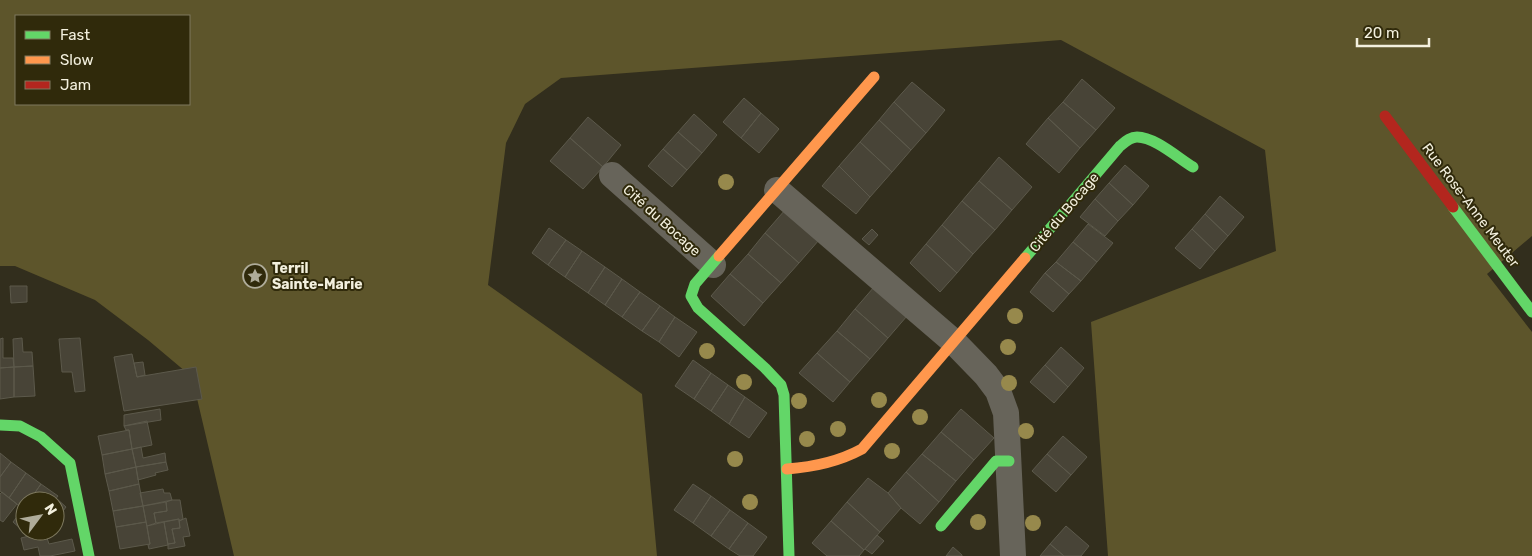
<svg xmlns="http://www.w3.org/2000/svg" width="1532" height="556" font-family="Rubik,sans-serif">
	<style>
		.green { fill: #5d552b; fill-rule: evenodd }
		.building { fill: #484437; stroke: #5c594b }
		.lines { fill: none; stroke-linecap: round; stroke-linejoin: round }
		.street { stroke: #67645a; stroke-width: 26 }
		.fast { stroke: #63d668; stroke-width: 11 }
		.slow { stroke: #ff974d; stroke-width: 11 }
		.jam { stroke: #b3261e; stroke-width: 11 }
		.tree { fill: #97894c }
		.labels { text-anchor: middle; stroke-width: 4; stroke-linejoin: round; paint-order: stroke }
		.street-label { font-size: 14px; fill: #f3f0de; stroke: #302a0b }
		.poi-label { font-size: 14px; font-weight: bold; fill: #f3f0de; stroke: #302a0b; text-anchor: start }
	</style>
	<rect width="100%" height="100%" fill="#322e1d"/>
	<path class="green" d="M0,0h1532v236l-45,38 45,58v224h-424l-17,-234 185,-71 -11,-101 -204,-110 -500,38 -36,26 -19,39 -18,142 154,109 15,162h-423l-42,-179 -44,-37 -53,-40 -80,-34h-15zM16,16h173v88h-173z"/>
	<path class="building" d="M1082,79l33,29 -19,22 -33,-28z
		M912,82l33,28 -19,23 -32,-31z
		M744,98l17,15 -20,25 -18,-16z
		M894,102l32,31 -15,17 -32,-30z
		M1063,102l33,28 -16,18 -32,-30z
		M761,113l18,16 -20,24 -18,-15z
		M694,114l23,21 -15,18 -24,-21z
		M588,117l33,28 -18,22 -33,-29z
		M1048,118l32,30 -21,25 -33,-29z
		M879,120l32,30 -19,22 -32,-30z
		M678,132l24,21 -15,17 -24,-21z
		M570,138l33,29 -20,22 -33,-28z
		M860,142l32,30 -22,25 -31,-31z
		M663,149l24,21 -15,17 -24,-21z
		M999,157l33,30 -20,23 -33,-29z
		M1125,165l24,21 -16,19 -24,-22z
		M839,166l31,31 -14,17 -34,-28z
		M979,181l33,29 -17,20 -33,-29z
		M1109,183l24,22 -15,16 -23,-22z
		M1220,196l24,21 -16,19 -23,-22z
		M1095,199l23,22 -13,15 -25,-19z
		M962,201l33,29 -22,24 -31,-29z
		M785,210l34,30 -20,23 -34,-30z
		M1205,214l23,22 -13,15 -23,-22z
		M1088,224l25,19 -16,19 -24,-20z
		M942,225l31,29 -16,19 -31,-29z
		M549,228l17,12 -18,25 -16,-12z
		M872,229l6,6 -9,10 -7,-6z
		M1192,229l23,22 -15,18 -25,-21z
		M765,233l34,30 -18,20 -33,-29z
		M566,240l16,11 -17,26 -17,-12z
		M1073,242l24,20 -16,19 -25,-19z
		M926,244l31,29 -17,19 -30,-29z
		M582,251l23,16 -17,26 -23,-16z
		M748,254l33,29 -18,20 -33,-29z
		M1056,262l25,19 -12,13 -24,-21z
		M605,267l17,12 -17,26 -17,-12z
		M1045,273l24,21 -16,18 -23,-20z
		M730,274l33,29 -19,23 -33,-30z
		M622,279l18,13 -18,25 -17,-12z
		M10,286h17v16l-16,1z
		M874,287l33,29 -19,22 -33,-29z
		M640,292l20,14 -18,25 -20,-14z
		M660,306l15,11 -16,25 -17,-11z
		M855,309l33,29 -18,21 -33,-28z
		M675,317l22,15 -18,25 -20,-15z
		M837,331l33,28 -20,23 -33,-29z
		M3,338v20h10l1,9 -14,1v-29z
		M22,338l1,14h9l1,14 -19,1 -1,-28z
		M80,338l5,53 -10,1 -3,-20h-10l-3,-33z
		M1061,347l23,21 -16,19 -23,-22z
		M817,353l33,29 -17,20 -34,-29z
		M132,354l5,23 59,-10 6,32 -78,12 -10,-54z
		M693,360l18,13 -17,26 -19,-13z
		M143,362l2,13 -8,2 -3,-14z
		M1045,365l23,22 -14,16 -24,-21z
		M33,366l2,30 -21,1v-30z
		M14,367v30l-14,2v-31z
		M711,373l17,12 -17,26 -17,-12z
		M728,385l17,12 -16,27 -18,-13z
		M745,397l22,16 -18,25 -20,-14z
		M160,409l1,11 -37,6v-11z
		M961,409l33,29 -20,22 -33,-28z
		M147,421l5,24 -20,4 -3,-19h-3l-2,-4z
		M129,430l3,19 -30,6 -4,-19z
		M941,432l33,28 -18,21 -34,-27z
		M1063,436l24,21 -16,18 -24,-21z
		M141,447l2,11 22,-5 1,9 -30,5 -4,-18z
		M132,449l4,18 -31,7 -3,-19z
		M0,453l11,9 -11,15z
		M922,454l34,27 -17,21 -33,-30z
		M1047,454l24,21 -15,17 -24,-21z
		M11,462l15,11 -17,25 -9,-7v-14z
		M166,462l2,8 -13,3 1,2 -18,5 -2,-13z
		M136,467l3,17 -30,7 -4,-17z
		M906,472l33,30 -19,22 -19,-16 -13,-15z
		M26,473l15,11 -12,17h-4v5l-2,3 -14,-11z
		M868,478l20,15 13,15 -21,24 -33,-30z
		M41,484l17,12 -4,5h-25z
		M139,484l4,22 -30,5 -4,-20z
		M693,484l18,12 -18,27 -19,-13z
		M163,489l1,4h6l2,7 -29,6 -3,-13z
		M2,492l15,12 -14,18 -3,-2v-26z
		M711,496l19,14 -19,26 -18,-13z
		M56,498l10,9 -11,15 -1,-21z
		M172,500h8l3,19 -4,2v-2l-23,4 -2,-10 13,-2 -1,-9z
		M166,502l1,9 -13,2 2,10 -9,3 -4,-20z
		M847,502l33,30 -16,18 -33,-29z
		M143,506l3,16 -30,5 -3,-16z
		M23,509l2,1v13l-4,6 -8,-7z
		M730,510l18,13 -19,26 -18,-13z
		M186,518l4,18 -7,1 2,9 -17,3v-5l7,-1 -3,-14 8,-1 -1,-7z
		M179,519l1,9 -8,1 3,14 -7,1 -4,-22z
		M831,521l33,29 -5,6h-32l-15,-13z
		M146,522l4,22 -30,5 -4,-22z
		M164,522l4,23 -19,4 -1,-4 2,-1 -3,-18z
		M25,523v8h21l-15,5 -10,-7z
		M748,523l19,14 -14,19h-13l-11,-7z
		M1066,526l23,20 -8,10h-17l-14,-12z
		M45,532l4,12 23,-5 3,12 -25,5h-10l-2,-9 -14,3 -3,-12z
		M877,535l7,6 -12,13 -7,-5z
		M1050,544l14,12h-24z
		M953,547l9,8v1h-16z"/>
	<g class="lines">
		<path class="street" d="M612,175l101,90
			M777,190l177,152 32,33 12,16 8,22 7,143"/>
		<path class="fast" d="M1453,207l79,105
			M719,256l-24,28 -4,12 7,12 67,60 16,17 3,10 5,161
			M1025,258l95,-112c5,-4 10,-9 17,-9 18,0 41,21 56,30
			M0,425l20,1 21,11 29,26 19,93
			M941,526l55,-65h13"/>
		<path class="slow" d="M719,256l155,-179
			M787,469c27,-2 51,-7 75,-20l163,-191"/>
		<path class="jam" d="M1385,116l68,91"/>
	</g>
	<g class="tree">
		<circle cx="726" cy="182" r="8"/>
		<circle cx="1015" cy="316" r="8"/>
		<circle cx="1008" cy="347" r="8"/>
		<circle cx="707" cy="351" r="8"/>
		<circle cx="744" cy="382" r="8"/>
		<circle cx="1009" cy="383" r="8"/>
		<circle cx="879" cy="400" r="8"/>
		<circle cx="799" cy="401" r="8"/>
		<circle cx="920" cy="417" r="8"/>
		<circle cx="838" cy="429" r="8"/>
		<circle cx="1026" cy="431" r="8"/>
		<circle cx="807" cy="439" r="8"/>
		<circle cx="892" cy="451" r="8"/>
		<circle cx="735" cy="459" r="8"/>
		<circle cx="750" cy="502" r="8"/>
		<circle cx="978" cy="522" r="8"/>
		<circle cx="1033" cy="523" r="8"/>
	</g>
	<defs>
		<g id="sight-ring" transform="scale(1.25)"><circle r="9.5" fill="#302a0b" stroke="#afac9a" stroke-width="1.5"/><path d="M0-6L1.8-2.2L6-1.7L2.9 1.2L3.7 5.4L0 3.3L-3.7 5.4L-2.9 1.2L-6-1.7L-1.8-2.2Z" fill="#afac9a"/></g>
	</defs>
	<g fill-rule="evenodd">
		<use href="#sight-ring" x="255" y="276"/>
	</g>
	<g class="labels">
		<g class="street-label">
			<text transform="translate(1471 205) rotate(53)" y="5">Rue Rose-Anne Meuter</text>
			<text transform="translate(1064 212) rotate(-50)" y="5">Cité du Bocage</text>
			<text transform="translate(662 220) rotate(42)" y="5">Cité du Bocage</text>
		</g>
		<g class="poi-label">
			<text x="272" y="273">Terril<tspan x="272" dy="16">Sainte-Marie</tspan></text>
		</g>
	</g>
	<rect x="15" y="15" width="175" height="90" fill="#302a0b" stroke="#7e795f"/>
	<rect x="25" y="31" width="25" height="8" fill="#63d668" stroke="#7e795f"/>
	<text x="60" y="40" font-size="15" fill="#f3f0de">Fast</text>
	<rect x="25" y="56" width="25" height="8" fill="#ff974d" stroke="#7e795f"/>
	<text x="60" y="65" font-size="15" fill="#f3f0de">Slow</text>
	<rect x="25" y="81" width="25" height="8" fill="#b3261e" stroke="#7e795f"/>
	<text x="60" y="90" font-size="15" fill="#f3f0de">Jam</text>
	<g transform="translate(40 516) rotate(58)"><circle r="24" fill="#302a0b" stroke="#7e795f"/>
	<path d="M0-4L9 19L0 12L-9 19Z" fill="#afac9a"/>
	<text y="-8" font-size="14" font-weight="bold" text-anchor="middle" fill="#f3f0de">N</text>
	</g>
	<path d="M1357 38v8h72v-8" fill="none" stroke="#f3f0de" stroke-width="2.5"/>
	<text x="1364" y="38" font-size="15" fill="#f3f0de" stroke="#302a0b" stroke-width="4" paint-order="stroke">20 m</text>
</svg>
